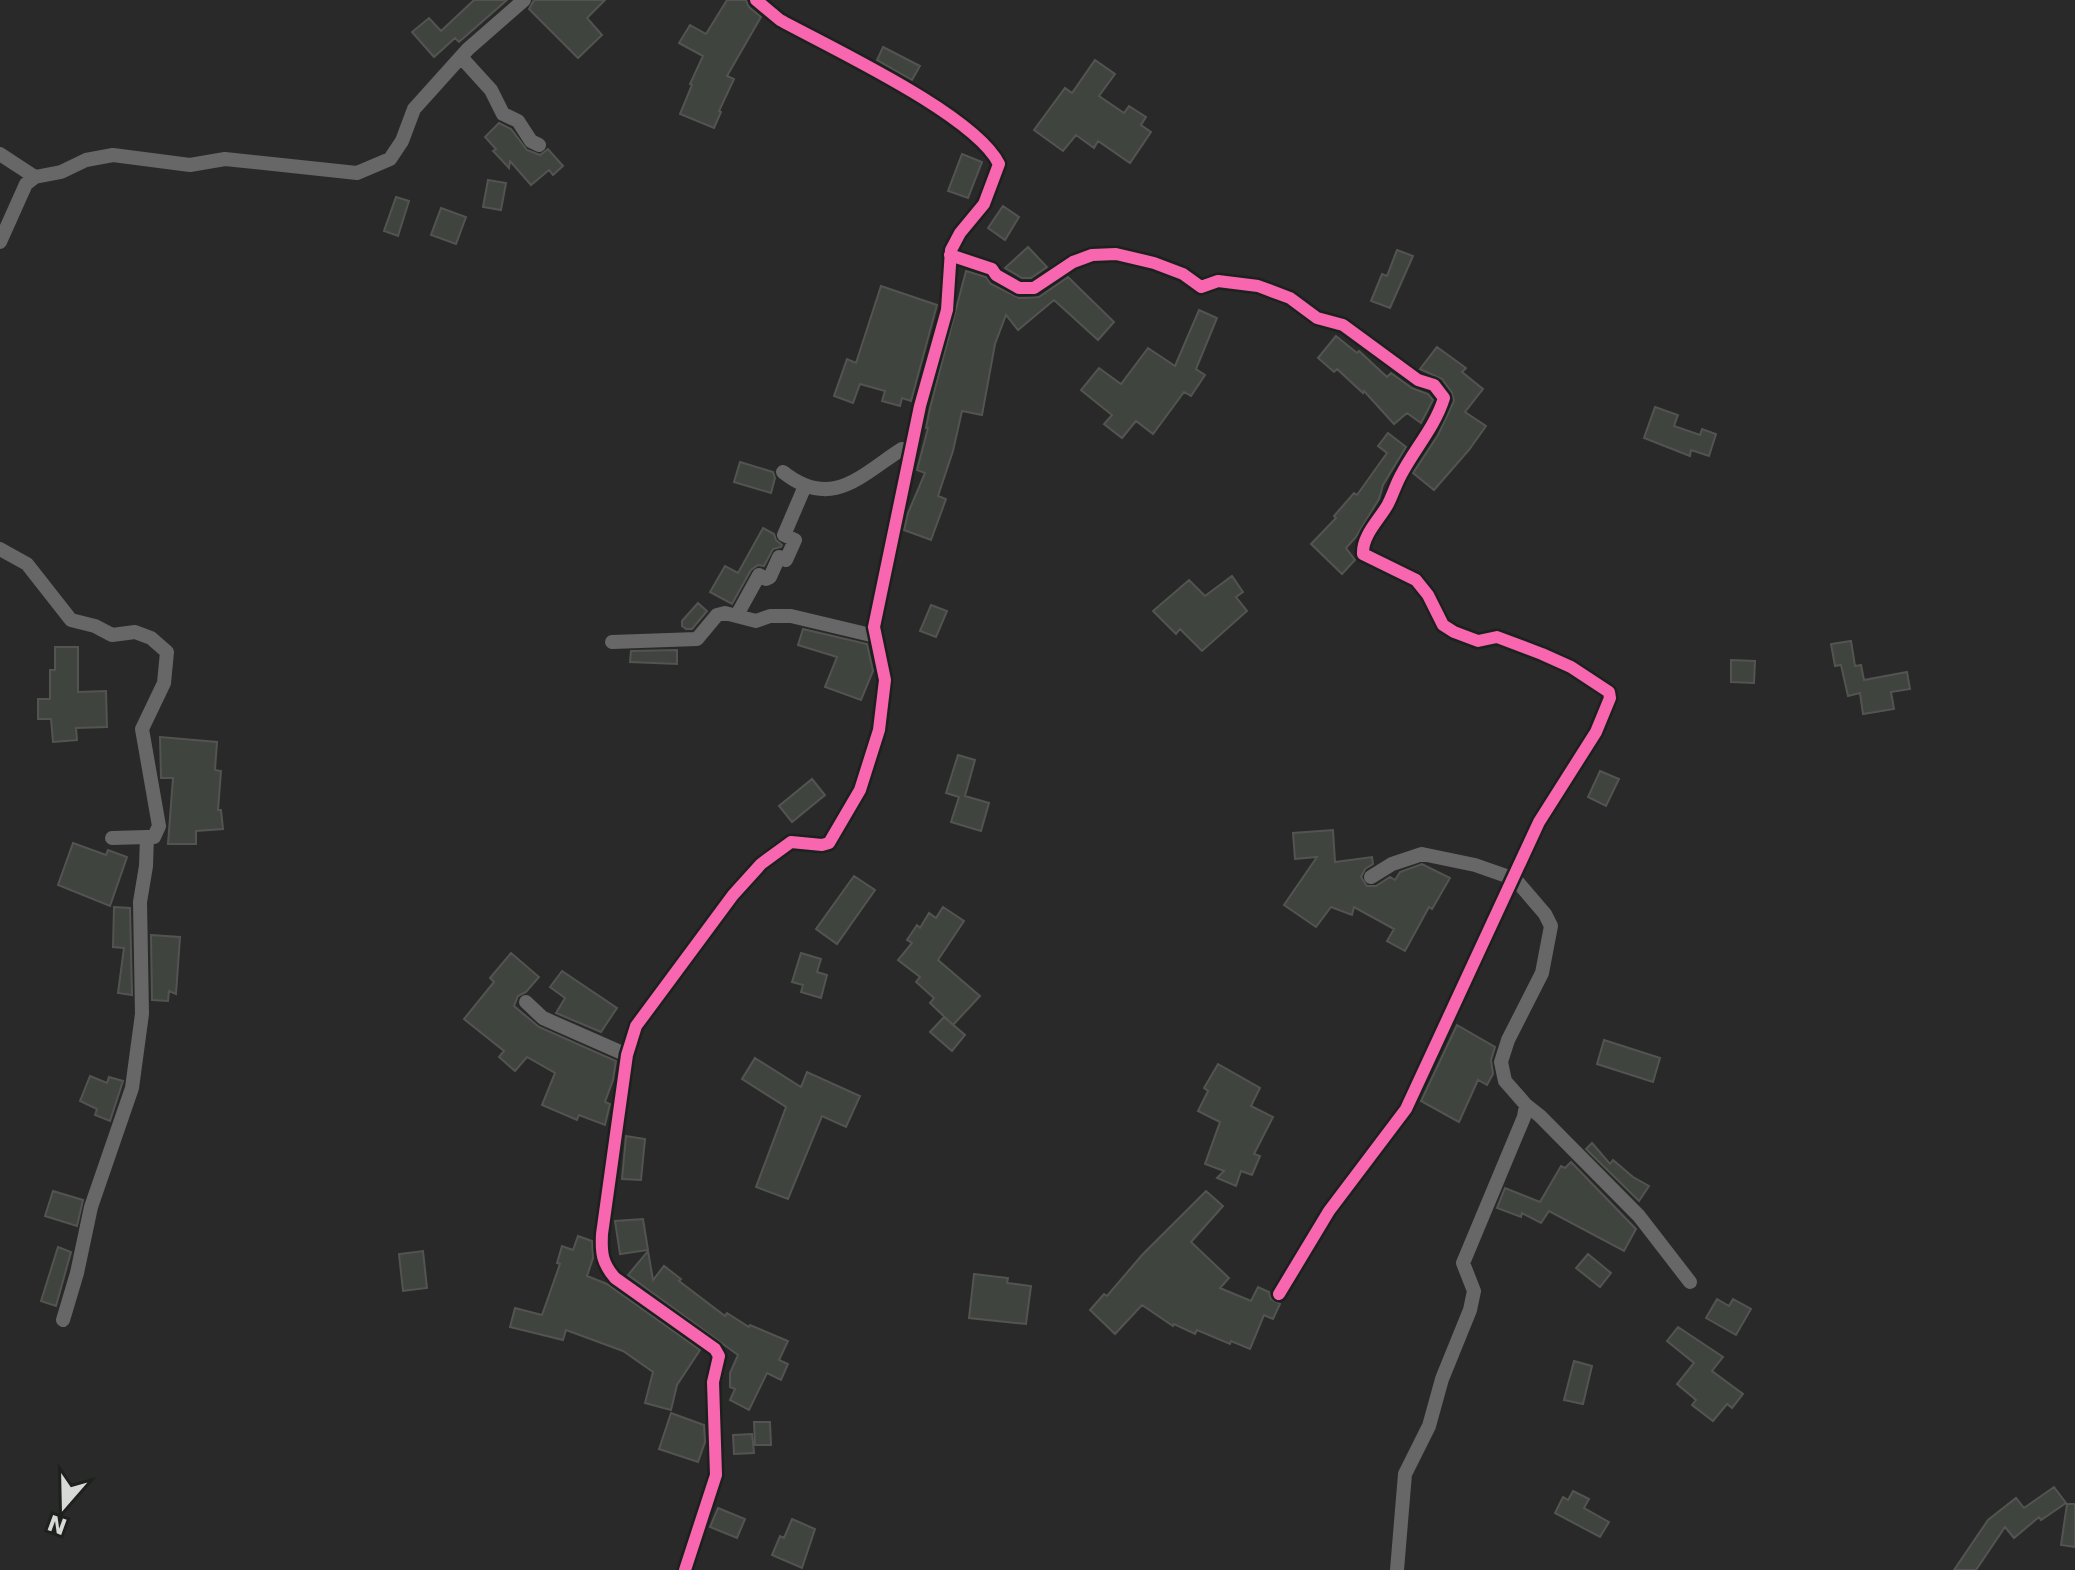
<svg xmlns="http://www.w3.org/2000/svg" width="2075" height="1570" font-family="'DejaVu Sans',sans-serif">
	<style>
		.building { fill: #3f443e; stroke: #535452; stroke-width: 2 }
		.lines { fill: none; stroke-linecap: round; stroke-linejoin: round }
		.minor { stroke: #676767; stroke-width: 14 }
		.cycleway-casing { stroke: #1e201e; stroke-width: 17 }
		.cycleway { stroke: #f766af; stroke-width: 12 }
	</style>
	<rect width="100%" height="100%" fill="#282928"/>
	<path class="building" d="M474,0h33l-48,42 -4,-4 -21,19 -22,-25 17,-14 12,13z
		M534,0h71l-18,18 15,17 -24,23 -49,-49z
		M727,0h19l3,7 12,10 -34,59 7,3 -15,32 2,1 -7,16 -34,-14 12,-29 -2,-1 13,-28 -24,-13 11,-18 16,9z
		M883,47l37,19 -8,14 -35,-20z
		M1095,60l20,14 -16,22 25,17 5,-7 17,11 -5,8 10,7 -21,31 -32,-22 -4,7 -18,-13 -13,16 -29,-21 31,-42 7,5z
		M499,123l12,6 16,21 13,5 8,-6 15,17 -10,9 -4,-5 -18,15 -21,-24 -1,7 -16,-17 3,-2 -11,-12z
		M962,154l20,8 -14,36 -20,-7z
		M488,180l18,3 -5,27 -18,-3z
		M396,197l13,4 -11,35 -14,-5z
		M1003,206l16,11 -14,23 -17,-12z
		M441,208l25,9 -10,27 -25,-9z
		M1028,247l19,20 -16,11h-9l-17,-10z
		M1397,250l16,6 -23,52 -19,-7 11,-27 5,2z
		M966,271l20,6 5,7 28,14 20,-1 29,-20 46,45 -16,18 -44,-40 -36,30 -12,-15 -11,29 -13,71 -20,-4 -9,40 -15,45 8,3 -15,41 -27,-10 4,-17 17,-40 -8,-3 11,-42h-2l4,-20z
		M881,286l56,19 -26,96 -9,-3 -2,8 -18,-5 3,-10 -25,-7 -7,19 -19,-7 13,-37 9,4z
		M1199,310l18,8 -21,51 9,6 -14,21 -7,-4 -31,42 -17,-13 -14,17 -18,-14 8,-9 -31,-25 18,-22 22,16 27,-36 27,18z
		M1336,336l21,17 2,-2 28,26 4,-4 21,15 16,6 5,6 -12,23 -14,-10 -13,11 -30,-33 -1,2 -26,-24 -3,3 -16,-14z
		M1437,347l29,21 -4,4 21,17 -18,23 21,14 -17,24 -35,40 -21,-17 25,-38 16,-34 -2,-8 -10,-14 -22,-10z
		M1655,407l23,8 -4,11 26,9 2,-6 14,5 -7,22 -18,-6 -1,6 -46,-18z
		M1388,433l18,14 -23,38 -4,14 -23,38 -10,11 9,12 -13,14 -31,-30 25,-26 -2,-2 20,-23 3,2 30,-42 -9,-7z
		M740,462l33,10 2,6 -4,15 -37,-11z
		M763,528l11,6 2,6 6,5 -1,2 -8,2 -9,17 -6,-1 -7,5 -19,34 -22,-12 15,-26 13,7z
		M1232,576l11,16 -7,5 11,14 -45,40 -22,-22 -4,5 -23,-23 36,-31 16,16z
		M698,603l9,8 -15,18h-6l-4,-3v-5z
		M931,605l16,6 -11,26 -16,-6z
		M803,629l64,15 6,27 -12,29 -36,-13 12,-30 -39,-12z
		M1851,641l4,25 6,-1 3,15 43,-8 3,17 -19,3 3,17 -31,5 -3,-21 -12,3 -7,-31 -6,1 -4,-22z
		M55,647h23v45l28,-1 1,36 -31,1 1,12 -24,2 -2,-23h-13v-20h12v-29h5z
		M677,650v14l-47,-2 1,-11z
		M1731,660l24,1 -1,22 -23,-1z
		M160,737l57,5 -2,28 6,1 -3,39h3l2,19 -27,2v13h-28l5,-66h-12z
		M958,755l17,5 -10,36 24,7 -8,28 -30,-9 8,-25 -13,-4z
		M1600,771l19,8 -13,27 -18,-9z
		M812,779l13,16 -33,27 -13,-16z
		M1333,830l2,32 37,-5 1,7 -8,5 -4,8 6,9h9l14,-9 5,3 5,-8 22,-8 28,14 -18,31 -3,-2 -24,44 -18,-10 7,-12 -40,-22 -2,8 -21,-8 -15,20 -32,-22 33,-48 -22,2 -2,-26z
		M73,843l33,12 2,-5 19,7 -17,49 -52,-21z
		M854,876l21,14 -38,54 -21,-15z
		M114,907l16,1 2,87 -14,-2 6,-45 -11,-1z
		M943,907l21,14 -26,39 42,36 -27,29 -23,-22 4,-5 -18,-16 4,-5 -22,-17 14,-17 -5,-3 10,-15 3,3 9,-15 7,5z
		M151,935l29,2 -4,57 -7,-3 -1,10 -16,-1z
		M511,953l28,24 -13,15 -8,4 -4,10 25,21 77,34 -3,19 -8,22 5,2 -5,21 -26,-10 -2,5 -35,-15 13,-32 -28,-16 -12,14 -16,-14 5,-6 -40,-32 30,-37 -4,-4z
		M801,953l20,6 -4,13 10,3 -6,23 -20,-6 2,-7 -11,-3z
		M562,971l55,37 -16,24 -45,-19 9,-15 -15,-11z
		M944,1017l21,18 -13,16 -22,-19z
		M1457,1025l38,22 -4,13 2,14 -6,11 -9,-5 -19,42 -38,-21z
		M1604,1040l56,18 -7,24 -56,-18z
		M755,1058l46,29 6,-15 53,24 -14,31 -24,-11 -34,83 -32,-12 30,-80 -44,-28z
		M1218,1064l42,24 -9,18 22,11 -19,37 6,2 -8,19 -11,-4 -5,15 -19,-8 7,-7 -19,-7 15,-42 -22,-11 10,-20 -4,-3z
		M90,1076l17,7 2,-6 14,4 -13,40 -15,-6 2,-6 -17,-8z
		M626,1136l19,3 -4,41 -19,-1z
		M1592,1143l18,21 3,-4 20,17 16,9 -10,15 -53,-52z
		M1571,1162l65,67 -12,22 -75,-40 -8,12 -19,-10 -1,4 -24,-9 8,-20 35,14 21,-36 4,2z
		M53,1191l30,9 -6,26 -32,-10z
		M1206,1191l17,15 -32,36 38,36 -9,10 31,13 7,-14 11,5 2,7 9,5 -7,15 -9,-4 -14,34 -19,-8 -1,3 -33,-14 -2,4 -21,-10 -1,2 -31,-21 -27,29 -25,-24 14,-16 3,2 35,-41z
		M643,1219l5,31 -28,4 -5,-33z
		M578,1236l14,5 1,17 -6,18 20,8 93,66 -23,35 -6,25 -26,-7 8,-31 -30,-21 -57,-21 -3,10 -53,-13 5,-19 27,7 18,-51 -3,-1 5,-17 11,4z
		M58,1247l13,5 -15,54 -15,-5z
		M423,1251l4,37 -24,3 -4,-37z
		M648,1251l5,29 11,-14 17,13 -2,2 46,35 2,-3 22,14 1,-2 38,16 -9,19 9,4 -7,16 -14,-7 -18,37 -19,-10 5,-11 -5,-2v-14l8,-18 -110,-80z
		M1588,1254l23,19 -11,14 -24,-19z
		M974,1274l34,4 -1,5 24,3 -5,38 -57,-6z
		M1717,1299l12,7 4,-7 18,10 -15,26 -30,-17z
		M1678,1327l45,30 -11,14 31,23 -11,14 -5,-4 -14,17 -21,-16 4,-5 -19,-16 17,-21 -27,-22z
		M1574,1361l18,5 -9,38 -19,-4z
		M671,1413l33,12 1,17 -7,20 -39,-13z
		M754,1422h16l1,23h-16z
		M752,1434l2,19 -20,1 -1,-19z
		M2054,1487l12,16 -25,17 -2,-3 -25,21 -9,-11 -29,43h-22l34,-50 28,-22 8,10z
		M1573,1491l16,8 -5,9 25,14 -9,15 -45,-24 8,-16 5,3z
		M2067,1504h8v43l-14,-2z
		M718,1508l27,11 -8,19 -27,-11z
		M792,1519l23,10 -13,39 -30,-13 8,-19 4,2z"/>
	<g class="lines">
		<path class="minor" d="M461,57l30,33 12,24 15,7 13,20 8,4
			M0,154l35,23
			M0,242l26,-58 9,-7 26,-5 25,-12 27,-5 77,10 35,-6 132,14 33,-14 12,-18 12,-32 54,-60 56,-49
			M950,255l42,14 4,6 23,13h15l39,-26 19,-7 24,-1 38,9 29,11 18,13 17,-6 40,5 32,12 27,20 26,7 75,55 16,5 10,13c-9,29 -29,50 -43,77 -5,9 -8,19 -13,29 -8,15 -26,31 -25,50l53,26 12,15 15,30 11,7 24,9 19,-4 45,17 29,13 38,25 1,6 -14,34 -57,90 -133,287 -77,102 -50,83
			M783,472c49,39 78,3 119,-23l9,1
			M0,549l27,15 44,56 24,6 17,9 23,-3 16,6 16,14 -3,31 -22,46 17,97 -5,11h-7l-1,29 -6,36 2,112 -10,74 -41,119 -14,66 -14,47
			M737,615l22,-40 7,4 4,-2 9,-20 7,3 9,-20 -11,-5 21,-49
			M612,642l85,-3 20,-24 8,-2 31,8 14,-5h21l84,20
			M112,838l35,-1
			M1371,877l21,-13 30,-10 53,11 40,14 30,35 6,12 -9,47 -34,67 -7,22 4,19 21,24 -2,12 -61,146 11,28 -4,19 -28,69 -13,47 -24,48 -8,96
			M526,1002l17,16 84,37
			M1526,1105l14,11 99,100 51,66
			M685,1570l31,-95 -3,-93 6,-26 -4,-7 -100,-71c-13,-15 -14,-25 -13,-44l25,-179 9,-29 97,-131 28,-31 30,-22 31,3 7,-2 31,-53 19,-60 6,-50 -11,-53 46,-221 27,-96 4,-60 9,-17 24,-29 15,-40c-24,-49 -168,-116 -219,-144l-24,-20"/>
		<g class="cycleway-casing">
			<path id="cycleway" d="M950,255l42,14 4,6 23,13h15l39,-26 19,-7 24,-1 38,9 29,11 18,13 17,-6 40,5 32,12 27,20 26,7 75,55 16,5 10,13c-9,29 -29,50 -43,77 -5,9 -8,19 -13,29 -8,15 -26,31 -25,50l53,26 12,15 15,30 11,7 24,9 19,-4 45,17 29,13 38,25 1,6 -14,34 -57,90 -133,287 -77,102 -50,83
				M685,1570l31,-95 -3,-93 6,-26 -4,-7 -100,-71c-13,-15 -14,-25 -13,-44l25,-179 9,-29 97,-131 28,-31 30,-22 31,3 7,-2 31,-53 19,-60 6,-50 -11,-53 46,-221 27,-96 4,-60 9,-17 24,-29 15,-40c-24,-49 -168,-116 -219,-144l-24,-20"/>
		</g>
		<use href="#cycleway" class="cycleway"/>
	</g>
	<g transform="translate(64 1506) rotate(200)" stroke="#1e201e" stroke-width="6" paint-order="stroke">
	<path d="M0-6L14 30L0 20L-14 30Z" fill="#d7d9d7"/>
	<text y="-12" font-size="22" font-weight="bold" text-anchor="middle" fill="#d7d9d7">N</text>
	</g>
</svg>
